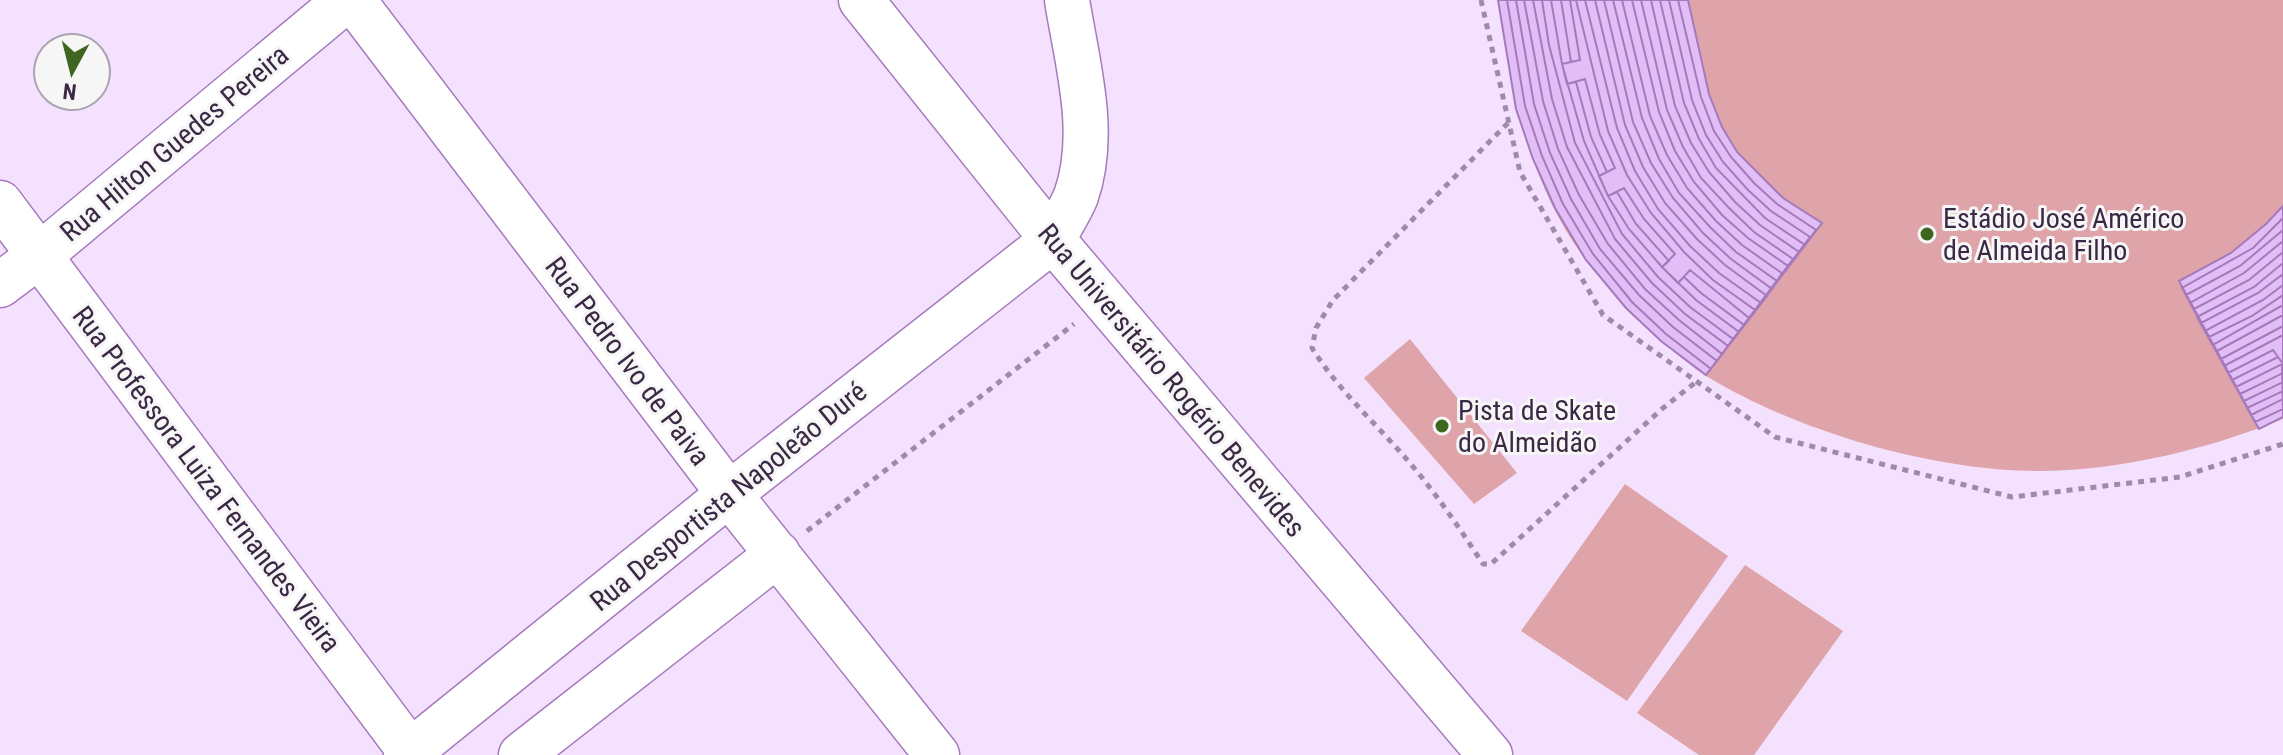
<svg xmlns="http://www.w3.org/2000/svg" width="2283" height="755" font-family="'Roboto Condensed',sans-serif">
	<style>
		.green { fill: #dea4a9 }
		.building { fill: #e2bef6; stroke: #a579bc; stroke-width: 2 }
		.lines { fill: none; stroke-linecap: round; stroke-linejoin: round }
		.minor-casing { stroke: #a67abd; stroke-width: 47 }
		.path { stroke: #9e8ba8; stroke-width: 5; stroke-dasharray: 6 6; stroke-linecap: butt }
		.minor { stroke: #fff; stroke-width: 44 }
		.poi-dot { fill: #3f6621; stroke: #f6f6f6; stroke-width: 3 }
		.labels { text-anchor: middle; stroke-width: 6; stroke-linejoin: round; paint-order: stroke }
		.street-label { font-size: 28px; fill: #3b2844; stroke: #f6f6f6 }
		.poi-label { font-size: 28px; fill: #3b2844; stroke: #f6f6f6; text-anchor: start }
	</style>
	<rect width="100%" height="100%" fill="#f4e1fe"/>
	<path class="green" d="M1498,0h785v419c-75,30 -160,51 -241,52 -106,1 -244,-39 -334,-94 -34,-21 -61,-52 -89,-81 -11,-12 -23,-23 -33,-36 -56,-73 -76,-171 -88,-260z
		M1410,339l107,134 -43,31 -110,-126z
		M1625,484l103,72 -101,145 -106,-70z
		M1745,565l98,66 -89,124h-55l-62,-42z"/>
	<path class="building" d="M1498,0h26l19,101 15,48 21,46 29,49 37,45 34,31 43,34 -16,21 -45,-34 -35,-33 -40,-48 -31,-52 -22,-49 -17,-50z
		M1498,0h97l30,125 18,42 22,36 32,36 28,26 42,31 -61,79 -45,-34 -35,-33 -40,-48 -31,-52 -22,-49 -17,-50z
		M1498,0h44l7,45 26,98 47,91 36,43 32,30 43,32 -27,36 -45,-34 -35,-33 -40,-48 -31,-52 -22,-49 -17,-50z
		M1498,0h78l32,131 19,44 24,38 33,39 29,28 42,30 -49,65 -45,-34 -35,-33 -40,-48 -31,-52 -22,-49 -17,-50z
		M1498,0h87l32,128 18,43 23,38 32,37 29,27 42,30 -55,72 -45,-34 -35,-33 -40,-48 -31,-52 -22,-49 -17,-50z
		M1498,0h162l24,103 15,36 17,29 49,50 40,27 -99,130 -45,-34 -35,-33 -40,-48 -31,-52 -22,-49 -17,-50z
		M1498,0h143l26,110 16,37 18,31 28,30 25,24 39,27 -87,116 -45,-34 -35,-33 -40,-48 -31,-52 -22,-49 -17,-50z
		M1498,0h53l11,64 22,77 24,55 21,33 33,38 34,33 43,32 -33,43 -45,-34 -35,-33 -40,-48 -31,-52 -22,-49 -17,-50z
		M1498,0h134l27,112 16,39 19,31 28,33 26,23 40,28 -82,109 -45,-34 -35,-33 -40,-48 -31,-52 -22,-49 -17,-50z
		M1498,0h153l24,106 16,37 18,29 26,30 25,23 39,27 -93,123 -45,-34 -35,-33 -40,-48 -31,-52 -22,-49 -17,-50z
		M1498,0h115l29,118 17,41 20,34 31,34 26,25 41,29 -71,94 -45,-34 -35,-33 -40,-48 -31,-52 -22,-49 -17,-50z
		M1498,0h106l29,122 18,41 22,35 30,35 28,26 41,30 -66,86 -45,-34 -35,-33 -40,-48 -31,-52 -22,-49 -17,-50z
		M1498,0h124l28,116 17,39 20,33 29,33 26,24 41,29 -77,101 -45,-34 -35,-33 -40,-48 -31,-52 -22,-49 -17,-50z
		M1498,0h35l19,99 15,48 48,92 37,44 33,31 43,32 -22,29 -45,-34 -35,-33 -40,-48 -31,-52 -22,-49 -17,-50z
		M1498,0h9l18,106 17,50 21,48 30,50 39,48 34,32 45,35 -5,6 -45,-34 -35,-33 -40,-48 -31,-52 -22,-49 -17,-50z
		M1498,0h18l18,104 16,49 21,46 29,50 39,46 34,32 44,34 -11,14 -45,-34 -35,-33 -40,-48 -31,-52 -22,-49 -17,-50z
		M1498,0h63l10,62 -9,2 5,20 9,-2 15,55 16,35 -8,4 9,20 9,-4 19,32 33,37 -7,6 16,16 6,-6 17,16 43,32 -38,50 -45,-34 -35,-33 -40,-48 -31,-52 -22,-49 -17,-50z
		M1498,0h72l10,60 -18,4 5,20 18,-5 15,56 15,33 -16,8 9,20 16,-8 20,31 31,35 -13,13 16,16 12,-13 59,48 -43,57 -45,-34 -35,-33 -40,-48 -31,-52 -22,-49 -17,-50z
		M1498,0h180l23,97 13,34 17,26 23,26 23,21 39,26 -110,145 -45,-34 -35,-33 -40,-48 -31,-52 -22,-49 -17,-50z
		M1498,0h171l23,100 14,35 17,27 25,28 23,21 39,26 -104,138 -45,-34 -35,-33 -40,-48 -31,-52 -22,-49 -17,-50z
		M1498,0h190l21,94 13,33 15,25 46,46 39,25 -116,152 -45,-34 -35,-33 -40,-48 -31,-52 -22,-49 -17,-50z
		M2283,206v211l-24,12 -80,-148 52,-28 35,-29z
		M2283,218v199l-24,12 -77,-141 71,-40z
		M2283,230v187l-24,12 -73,-134 54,-29z
		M2283,241v176l-24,12 -69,-126 54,-30z
		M2283,252v165l-24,12 -65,-120 55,-29z
		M2283,263v154l-24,12 -62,-112 57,-30z
		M2283,274v143l-24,12 -58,-106 57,-30z
		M2283,285v132l-24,12 -54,-98 58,-31z
		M2283,295v122l-24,12 -50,-92 43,-21z
		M2283,305v112l-24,12 -46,-84z
		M2283,315v102l-24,12 -42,-78z
		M2283,326v91l-24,12 -38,-70z
		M2283,335v82l-24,12 -35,-63z
		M2273,350l10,14v53l-24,12 -31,-56z
		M2278,357l5,7v53l-24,12 -27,-49z
		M2282,364l1,53 -24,12 -23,-42z
		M2283,373v44l-24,12 -19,-35z
		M2283,382v35l-24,12 -15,-28z
		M2283,391v26l-24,12 -12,-21z
		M2283,399v18l-24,12 -8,-14z
		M2283,409v8l-24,12 -4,-7z"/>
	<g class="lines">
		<g class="minor-casing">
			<path id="minor" d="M353,0l376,494 208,261
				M861,0l192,240 437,515
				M0,203l413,552
				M0,285l40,-30 306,-255
				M406,755l323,-261 324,-254c7,-15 17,-29 23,-44 22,-63 1,-133 -9,-196
				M521,755l257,-201"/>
		</g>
		<path class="path" d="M1481,0l39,172 83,143 172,122 237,60 168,-20 103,-33
			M1508,123l-175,177 -17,28 -4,20c28,45 69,80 103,121 25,30 47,63 68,95h8l172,-156 33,-26
			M807,531l267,-207"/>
		<use href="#minor" class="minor"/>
	</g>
	<g class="poi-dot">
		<circle cx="1927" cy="234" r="8"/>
		<circle cx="1442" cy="426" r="8"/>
	</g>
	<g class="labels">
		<g class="street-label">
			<text transform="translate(174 143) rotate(-40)" y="10">Rua Hilton Guedes Pereira</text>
			<text transform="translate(628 361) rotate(53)" y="10">Rua Pedro Ivo de Paiva</text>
			<text transform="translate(1172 380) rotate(50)" y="10">Rua Universitário Rogério Benevides</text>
			<text transform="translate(207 479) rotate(53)" y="10">Rua Professora Luiza Fernandes Vieira</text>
			<text transform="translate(728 496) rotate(-39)" y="10">Rua Desportista Napoleão Duré</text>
		</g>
		<g class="poi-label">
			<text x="1943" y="228">Estádio José Américo<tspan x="1943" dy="32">de Almeida Filho</tspan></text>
			<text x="1458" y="420">Pista de Skate<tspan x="1458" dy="32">do Almeidão</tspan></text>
		</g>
	</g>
	<g transform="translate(72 72) rotate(187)"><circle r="38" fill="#f6f6f6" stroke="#aba4af" stroke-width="2"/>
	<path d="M0-6L14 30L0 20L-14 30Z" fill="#3f6621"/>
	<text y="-12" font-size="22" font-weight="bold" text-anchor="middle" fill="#3b2844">N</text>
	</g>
</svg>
